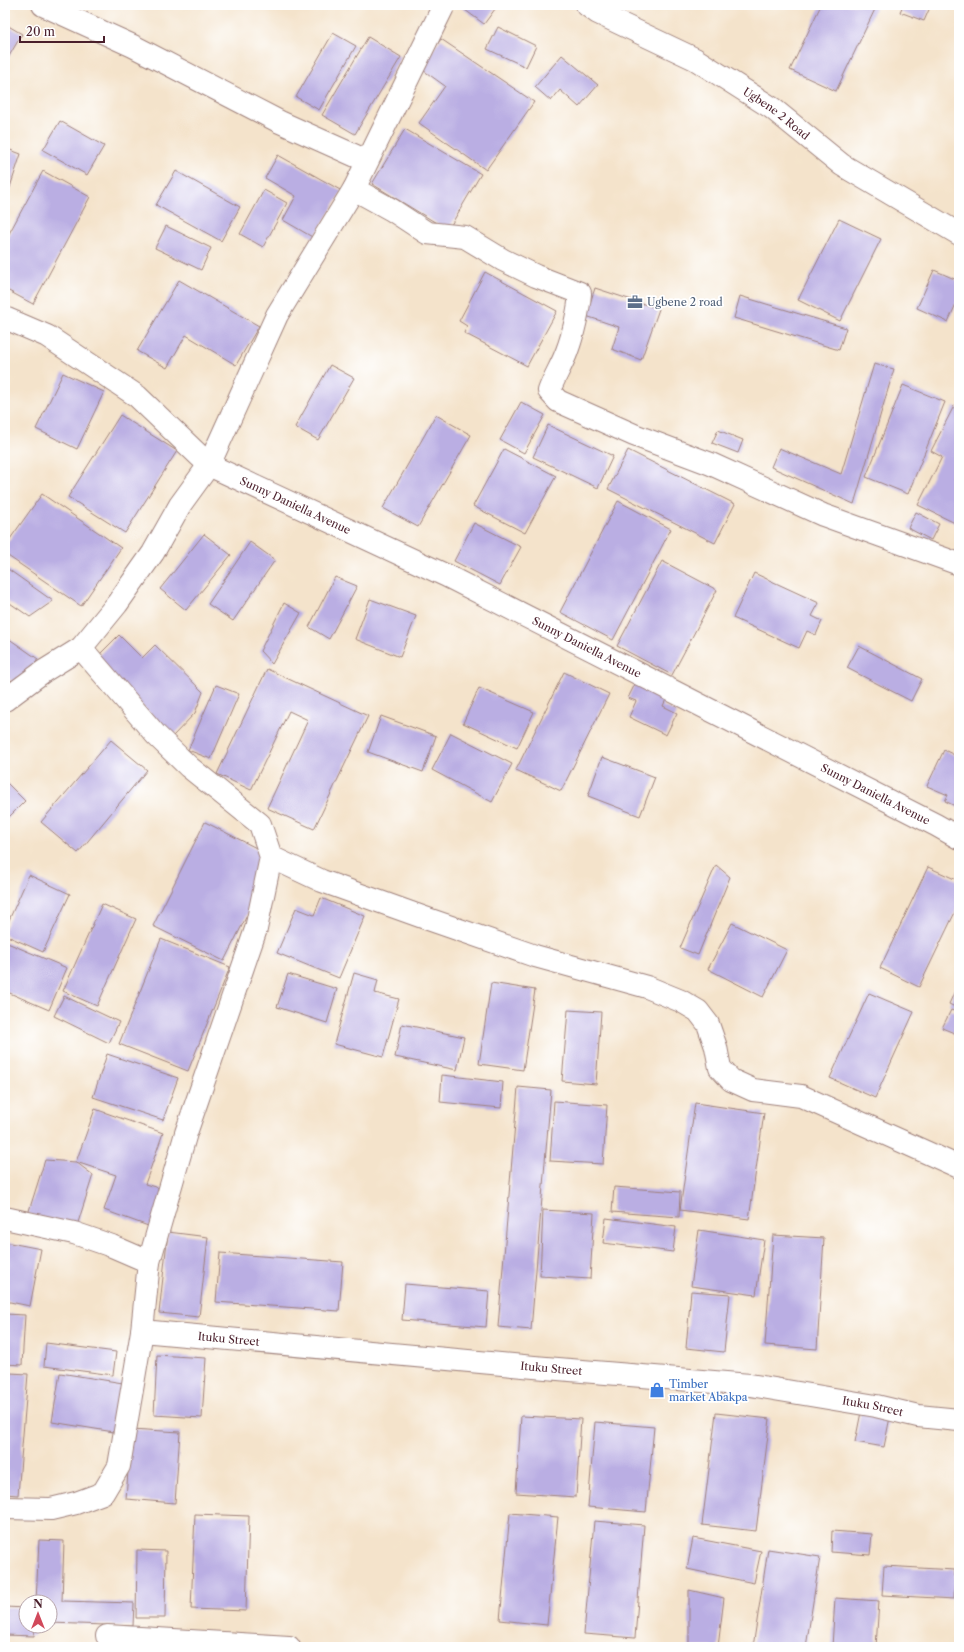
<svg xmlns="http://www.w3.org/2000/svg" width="964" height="1652" font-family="'Libre Caslon Text',serif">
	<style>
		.building { fill: #baaee3 }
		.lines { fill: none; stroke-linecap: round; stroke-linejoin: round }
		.street-casing { stroke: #9f817b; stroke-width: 24 }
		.street { stroke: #fff; stroke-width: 22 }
		.labels { text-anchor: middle; stroke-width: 3.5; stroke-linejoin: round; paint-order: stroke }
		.street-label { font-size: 11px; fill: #4a1f2b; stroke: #fff }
		.service-label { font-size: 11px; fill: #4e5e75; stroke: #fff; text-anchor: start }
		.shop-label { font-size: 11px; fill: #366cbe; stroke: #fff; text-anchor: start }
	</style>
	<rect width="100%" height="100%" fill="#fff"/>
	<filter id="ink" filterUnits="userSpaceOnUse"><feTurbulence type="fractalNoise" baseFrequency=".025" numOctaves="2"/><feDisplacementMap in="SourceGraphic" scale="8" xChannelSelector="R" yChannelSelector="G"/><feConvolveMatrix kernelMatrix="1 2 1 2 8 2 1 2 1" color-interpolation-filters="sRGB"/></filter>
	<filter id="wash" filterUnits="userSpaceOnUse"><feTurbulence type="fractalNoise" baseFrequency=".012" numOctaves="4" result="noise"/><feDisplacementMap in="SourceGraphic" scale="16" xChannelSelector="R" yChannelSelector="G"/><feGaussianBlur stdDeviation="0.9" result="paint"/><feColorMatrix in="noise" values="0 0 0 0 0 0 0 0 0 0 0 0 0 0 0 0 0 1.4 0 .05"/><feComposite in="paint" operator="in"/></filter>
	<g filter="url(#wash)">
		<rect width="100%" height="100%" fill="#f4e3cb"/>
		<g id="blocks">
			<path class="building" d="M463,5h35l-14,19 -23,-17z
				M821,5h56l-41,86 -46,-21z
				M903,5h28l-7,16 -24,-9z
				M5,24l17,10 -17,29z
				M498,27l38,19 -10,21 -39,-18z
				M333,33l23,13 -37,64 -23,-13z
				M368,37l33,20 -46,77 -33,-19z
				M441,39l93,63 -48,68 -67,-47 26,-37 -25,-18z
				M562,55l36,30 -19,22 -19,-17 -9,11 -16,-14z
				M60,121l44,25 -17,29 -44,-25z
				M405,129l76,45 -33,56 -76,-46z
				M5,148l16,6 -16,48z
				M278,155l64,36 -28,47 -31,-18 13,-24 -31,-18z
				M43,171l47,26 -57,107 -28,-15v-48z
				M176,171l64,36 -19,34 -65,-36z
				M264,190l23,13 -24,44 -23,-13z
				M839,219l42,20 -41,82 -42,-21z
				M166,226l45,22 -10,22 -46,-22z
				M934,270l25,11v16l-11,25 -31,-14z
				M485,272l72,39 -30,55 -63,-33 3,-7 -8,-5z
				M179,280l80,46 -23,39 -50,-30 -19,33 -30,-17z
				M595,288l64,21 -18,51 -29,-11 7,-22 -33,-11z
				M740,296l106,32 -7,22 -105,-32z
				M874,364l20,5 -40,135 -83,-37 8,-19 62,26z
				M330,365l24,13 -36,62 -23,-13z
				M63,373l41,19 -27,57 -41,-20z
				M903,385l42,17 -37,92 -42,-17z
				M521,402l24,13 -21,38 -24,-13z
				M954,406l5,3v61l-5,10 5,3v36l-2,5 -39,-19 24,-48 -11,-6z
				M120,415l57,36 -52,82 -57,-36z
				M436,415l35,20 -53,92 -35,-19z
				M548,425l65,31 -15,32 -65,-31z
				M718,430l25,10 -5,13 -26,-10z
				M504,449l52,27 -31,57 -52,-27z
				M628,450l107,54 -20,39 -107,-54z
				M42,494l79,54 -40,58 -76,-52v-8z
				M618,501l53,28 -58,111 -53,-28z
				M916,512l23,12 -8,16 -23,-12z
				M474,523l47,24 -21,38 -46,-24z
				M204,534l27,21 -45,55 -26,-21z
				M250,542l25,18 -42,61 -25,-17z
				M662,561l55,29 -45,85 -55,-29z
				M5,567l48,34 -23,16 -23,-16 -2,3z
				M754,573l65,30 -7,13 10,5 -6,14 -9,-4 -8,17 -66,-30z
				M335,577l22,9 -28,53 -20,-12z
				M370,599l46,17 -16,41 -45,-18z
				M284,603l17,10 -29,51 -12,-13z
				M119,635l23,23 13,-13 48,47 -8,21 -22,23 -79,-76z
				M5,636l33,23 -19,27 -14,-10z
				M859,646l63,33 -11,22 -64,-33z
				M267,669l101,47 -54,113 -47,-21 41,-88 -19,-9 -38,79 -34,-16z
				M564,672l45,22 -48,97 -45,-21z
				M636,682l31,15 -4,9 14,7 -11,22 -37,-18 7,-16 -8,-3z
				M216,685l23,9 -28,65 -23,-9z
				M479,688l55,24 -17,36 -54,-25z
				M381,716l55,20 -13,36 -55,-20z
				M451,733l61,31 -20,38 -60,-32z
				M111,740l36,30 -69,83 -37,-31z
				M944,750l15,7v51l-14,-7 3,-6 -21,-9z
				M602,757l53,20 -15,39 -52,-20z
				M5,781l20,20 -20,20z
				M205,822l71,36 -52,103 -71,-35z
				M716,865l14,12 -32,78 -18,-7z
				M928,867l31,14v23l-40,83 -39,-19z
				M29,875l41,19 -27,58 -38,-17v-6z
				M321,898l44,18 -26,62 -62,-25 19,-45 18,7z
				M102,904l34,15 -39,87 -34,-15z
				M732,923l55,27 -24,47 -55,-28z
				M161,939l69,28 -42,104 -69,-27z
				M5,942l62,26 -18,42 -44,-19z
				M354,973l24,7 -3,13 24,6 -16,58 -49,-13z
				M288,974l49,15 -10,34 -50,-16z
				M959,982v27l-10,-5z
				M491,983l44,7 -12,80 -44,-6z
				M869,993l45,19 -39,86 -45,-20z
				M64,996l55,26 -10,21 -55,-27z
				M568,1010l33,2 -5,72 -34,-3z
				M951,1010l8,3v22l-17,-7z
				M402,1024l62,13 -7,33 -62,-13z
				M107,1054l71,24 -15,42 -70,-23z
				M442,1075l61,7 -2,26 -61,-6z
				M518,1087l33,3 -20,240 -33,-3z
				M554,1101l53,4 -4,59 -53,-3z
				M695,1103l69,10 -15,106 -69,-9z
				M95,1109l68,24 -18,51 20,6 -14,37 -47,-17 12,-35 -40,-13z
				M45,1160l31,2 17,13 -17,54 -48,-15z
				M614,1187l66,5 -1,25 -67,-5z
				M543,1210l51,3 -4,66 -50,-3z
				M606,1218l70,9 -3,25 -70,-9z
				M699,1230l65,10 -8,55 -65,-9z
				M168,1232l40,5 -9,80 -40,-4z
				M773,1235l51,3 -7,111 -52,-4z
				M5,1242l36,7 -11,57 -25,-5z
				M220,1253l123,9 -4,49 -123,-9z
				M405,1284l84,7 -3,36 -84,-7z
				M691,1291l39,3 -6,58 -38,-4z
				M5,1314l20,1 -3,50 -17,-1z
				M46,1343l70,9 -3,23 -69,-9z
				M157,1355l49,3 -4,60 -48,-3z
				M10,1373l18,1 -10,121 -13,-1v-51z
				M60,1373l69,11 -9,49 -68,-11z
				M861,1412l29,5 -6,30 -29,-5z
				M716,1413l54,6 -14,112 -54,-6z
				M521,1416l60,3 -5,78 -60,-4z
				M595,1422l59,5 -8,85 -58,-5z
				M131,1429l49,3 -5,71 -49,-4z
				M510,1513l48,4 -11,108 -47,-5z
				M195,1514l54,2 -3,95 -55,-2z
				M594,1521l50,4 -9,113 -51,-4z
				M832,1531l40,3 -2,21 -39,-3z
				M693,1538l68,13 -7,32 -67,-14z
				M39,1540l25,1 -2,60 72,2 -1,23 -83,-3v-21h-14z
				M768,1549l52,8 -14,90h-53z
				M137,1550l29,1 -1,67h-29z
				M884,1566l71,4 -1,29 -72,-4z
				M689,1590l35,8 -6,49h-29z
				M835,1598l44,3 -3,46h-44z
				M5,1607l21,1v18h9l-1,10 -29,-1z"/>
		</g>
	</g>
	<g filter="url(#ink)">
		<use href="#blocks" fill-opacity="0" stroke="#9f817b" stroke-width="1"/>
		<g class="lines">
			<g class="street-casing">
				<g id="street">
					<path d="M43,5l90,41 147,76 87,39"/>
					<path id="s1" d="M587,5l11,8 97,46 77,49 70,57 117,69"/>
					<path d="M354,189l38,21 35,23 38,4 38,23 33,16 44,17c-1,17 -7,42 -13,58 -5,14 -13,26 -18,40l9,10 76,34 77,29 112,51 136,49"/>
					<path id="s2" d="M5,318l42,18 90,60 72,69 236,110 491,250 23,13"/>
					<path d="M5,700l39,-29 37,-23 36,-44 36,-51 27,-48 29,-40 68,-150 77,-126 90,-184"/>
					<path d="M271,857l51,24 106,38 107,37 112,31 34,14 17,10 10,13 8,23 4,21 11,12 22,10 48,6 158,71"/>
					<path d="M5,1218l69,15 38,13 37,16"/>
					<path id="s3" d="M142,1331l392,36 216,18 126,21 42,10 41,4"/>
					<path d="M5,1508l46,1 25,-6 27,-10 16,-27 23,-135 7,-69 37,-129 70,-204 15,-72 -11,-33 -71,-57 -33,-32 -75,-87"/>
					<path d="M107,1636l182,11"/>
				</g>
			</g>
			<use href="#street" class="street"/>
		</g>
	</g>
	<defs>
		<g id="office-bare" transform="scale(1.2)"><path d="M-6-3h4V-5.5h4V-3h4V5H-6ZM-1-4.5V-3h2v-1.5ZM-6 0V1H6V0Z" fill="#5c6f8a" stroke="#fff" stroke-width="2.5" paint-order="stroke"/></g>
		<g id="shop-bare" transform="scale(1.2)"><path d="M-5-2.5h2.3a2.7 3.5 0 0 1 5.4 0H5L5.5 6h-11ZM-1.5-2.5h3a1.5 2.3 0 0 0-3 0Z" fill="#3f7fe0" stroke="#fff" stroke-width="2.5" paint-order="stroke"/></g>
	</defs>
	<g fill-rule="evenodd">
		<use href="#office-bare" x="635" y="302"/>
		<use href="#shop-bare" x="657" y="1390"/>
	</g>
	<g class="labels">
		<g class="street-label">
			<text dy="4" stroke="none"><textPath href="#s1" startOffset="219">Ugbene 2 Road</textPath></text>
			<text dy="4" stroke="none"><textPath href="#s2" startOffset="349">Sunny Daniella Avenue</textPath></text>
			<text dy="4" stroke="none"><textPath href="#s2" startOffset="673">Sunny Daniella Avenue</textPath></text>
			<text dy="4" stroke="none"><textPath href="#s2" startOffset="997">Sunny Daniella Avenue</textPath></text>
			<text dy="4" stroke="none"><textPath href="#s3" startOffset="87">Ituku Street</textPath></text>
			<text dy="4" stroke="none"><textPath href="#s3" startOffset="411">Ituku Street</textPath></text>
			<text dy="4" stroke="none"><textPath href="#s3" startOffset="735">Ituku Street</textPath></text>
		</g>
		<g class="service-label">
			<text x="647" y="306">Ugbene 2 road</text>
		</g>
		<g class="shop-label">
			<text x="669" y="1388">Timber<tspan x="669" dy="13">market Abakpa</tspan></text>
		</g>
	</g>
	<rect width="964" height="1652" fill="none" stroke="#fff" stroke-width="20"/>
	<g transform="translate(38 1614)"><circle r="19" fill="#ffffff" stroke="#b7a5aa"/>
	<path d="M0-3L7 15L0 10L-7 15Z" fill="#d1495b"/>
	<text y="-6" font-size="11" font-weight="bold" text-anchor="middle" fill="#4a1f2b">N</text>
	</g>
	<path d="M20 36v6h84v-6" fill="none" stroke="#4a1f2b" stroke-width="2"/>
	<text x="26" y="36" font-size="12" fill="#4a1f2b" stroke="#ffffff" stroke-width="3" paint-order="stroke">20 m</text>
</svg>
